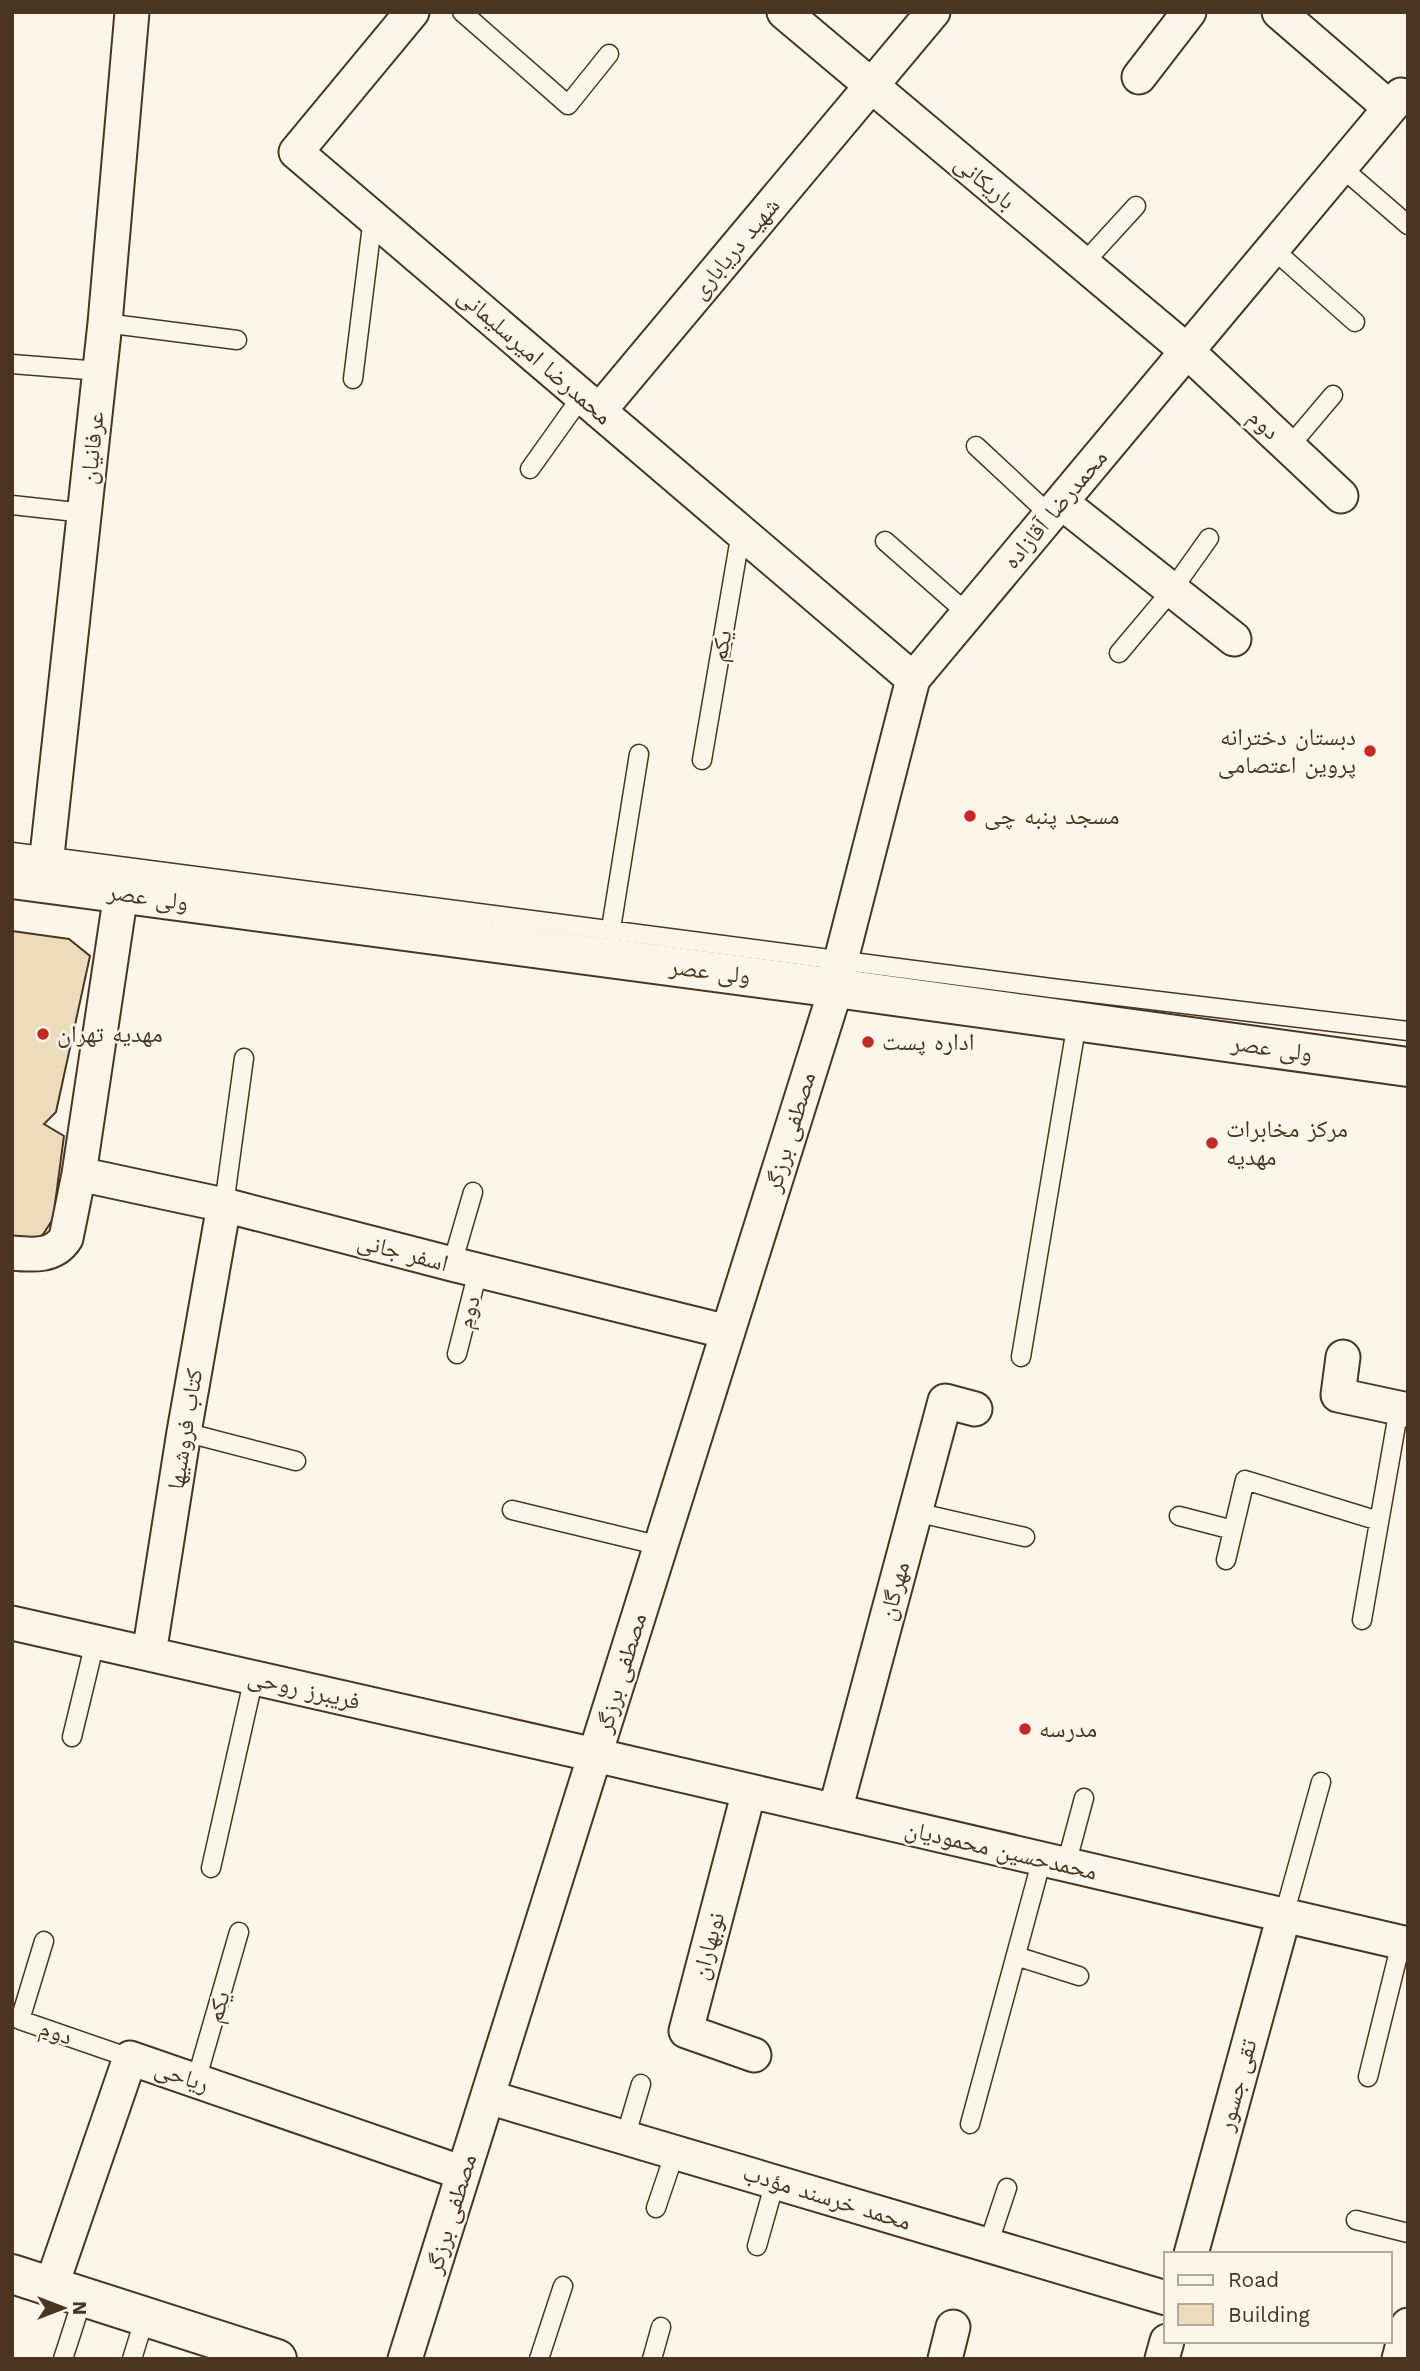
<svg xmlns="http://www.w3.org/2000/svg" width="1420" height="2371" font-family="'Work Sans','Noto Naskh Arabic',sans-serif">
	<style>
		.building { fill: #ecdcbc; stroke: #4a3520; stroke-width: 2 }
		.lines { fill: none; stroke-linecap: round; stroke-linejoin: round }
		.service-casing { stroke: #4a3520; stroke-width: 21 }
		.minor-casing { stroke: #4a3520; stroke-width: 37 }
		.tertiary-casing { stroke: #4a3520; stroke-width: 42 }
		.primary-casing { stroke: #4a3520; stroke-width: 42 }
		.service { stroke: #fbf6e9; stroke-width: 18 }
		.minor { stroke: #fbf6e9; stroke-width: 33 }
		.tertiary { stroke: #fbf6e9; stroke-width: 38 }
		.primary { stroke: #fbf6e9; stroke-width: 38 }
		.poi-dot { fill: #c62828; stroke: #fbf6e9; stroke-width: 2.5 }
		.labels { text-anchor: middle; stroke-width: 5; stroke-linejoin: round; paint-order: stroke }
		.street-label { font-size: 24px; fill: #4a3520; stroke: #fbf6e9 }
		.poi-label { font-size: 24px; fill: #4a3520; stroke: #fbf6e9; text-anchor: start }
	</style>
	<rect width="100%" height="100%" fill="#fbf6e9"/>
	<path class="building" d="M12,931l57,8 21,17 -34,156 -12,12 20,12 -11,83 -13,20 -28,3z"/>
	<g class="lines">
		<g class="service-casing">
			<path id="service" d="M462,12l106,93 41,-51
				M1341,167l67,58
				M1273,249l82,73
				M1083,264l53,-58
				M105,323l132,17
				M12,364l88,7
				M353,379l20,-162
				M976,446l74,69
				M1289,447l44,-52
				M530,469l52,-73
				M12,505l73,8
				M885,541l83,73
				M1119,653l53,-63 37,-52
				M702,760l39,-228
				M12,852l1039,136 357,43
				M609,941l30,-187
				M224,1205l20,-147
				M452,1264l21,-72
				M457,1354l21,-83
				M1021,1357l56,-335
				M184,1432l112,29
				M512,1510l149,36
				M915,1512l110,25
				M1179,1516l54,14
				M1226,1560l19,-80 134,41
				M1362,1620l37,-212
				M72,1737l23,-95
				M1066,1865l18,-67
				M211,1868l43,-191
				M1284,1915l37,-133
				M44,1941l-24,79 110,38
				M1016,1956l63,20
				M1368,2077l33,-134
				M196,2081l43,-149
				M970,2124l72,-265
				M625,2138l16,-54
				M656,2208l19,-56
				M1356,2220l52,13
				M988,2245l19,-57
				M757,2246l18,-64
				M63,2359l20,-62
				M132,2359l13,-42
				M539,2359l24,-73
				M652,2359l9,-32"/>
		</g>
		<g class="minor-casing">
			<path id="minor" d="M412,12l-116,140 617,527
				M784,12l403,339 154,145
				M1279,12l111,96
				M1139,77l50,-65
				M599,411l334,-399
				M1061,502l173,137
				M44,883l61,-560 27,-311
				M79,1174l145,31 228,59 276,68
				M12,1253c21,2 42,4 54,-15l13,-64 42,-281
				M1343,1357l-5,38 70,15
				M12,1623l583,132 813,189
				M149,1654l35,-222 40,-227
				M749,1791l-63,240 68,24
				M835,1811l110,-410 30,8
				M488,2097l678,201
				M1191,2254l93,-339
				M51,2287l79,-229 333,115
				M405,2359l431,-1371 5,-28 72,-281 488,-584
				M945,2359l8,-32
				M1162,2359l5,-18
				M1399,2359l9,-34"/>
		</g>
		<g class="tertiary-casing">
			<path id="tertiary" d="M12,2274l265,85"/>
		</g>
		<g class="primary-casing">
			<path id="primary" d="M12,879l824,109 572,79"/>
		</g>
		<use href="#service" class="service"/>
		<use href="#minor" class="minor"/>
		<use href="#tertiary" class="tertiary"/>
		<use href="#primary" class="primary"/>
	</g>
	<g class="poi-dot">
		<circle cx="1370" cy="751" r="7"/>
		<circle cx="970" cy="816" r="7"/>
		<circle cx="43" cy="1034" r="7"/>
		<circle cx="868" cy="1042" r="7"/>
		<circle cx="1212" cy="1143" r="7"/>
		<circle cx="1025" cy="1729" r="7"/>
	</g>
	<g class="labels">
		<g class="street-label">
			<text transform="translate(985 182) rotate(40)" y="8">باریکانی</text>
			<text transform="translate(735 248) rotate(-50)" y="8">شهید دریاباری</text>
			<text transform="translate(535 356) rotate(41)" y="8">محمدرضا امیرسلیمانی</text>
			<text transform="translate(1264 424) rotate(43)" y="8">دوم</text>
			<text transform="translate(92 448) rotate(-84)" y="8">عرفانیان</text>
			<text transform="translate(1055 509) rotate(-50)" y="8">محمدرضا آقازاده</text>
			<text transform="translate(721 646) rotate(-80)" y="8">یکم</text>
			<text transform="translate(148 897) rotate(8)" y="8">ولی عصر</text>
			<text transform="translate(710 971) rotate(7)" y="8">ولی عصر</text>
			<text transform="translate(1272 1048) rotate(8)" y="8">ولی عصر</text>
			<text transform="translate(790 1132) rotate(-73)" y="8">مصطفی برزگر</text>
			<text transform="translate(403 1252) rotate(15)" y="8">اسفر جانی</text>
			<text transform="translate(468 1312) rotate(-75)" y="8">دوم</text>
			<text transform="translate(185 1429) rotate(-81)" y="8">کتاب فروشیها</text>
			<text transform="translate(894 1591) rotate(-75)" y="8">مهرگان</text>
			<text transform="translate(621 1673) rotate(-73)" y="8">مصطفی برزگر</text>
			<text transform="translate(304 1689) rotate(13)" y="8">فریبرز روحی</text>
			<text transform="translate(1001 1850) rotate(13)" y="8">محمدحسین محمودیان</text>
			<text transform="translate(708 1946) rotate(-75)" y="8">نوبهاران</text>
			<text transform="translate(218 2007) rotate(-74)" y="8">یکم</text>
			<text transform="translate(56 2032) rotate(19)" y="8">دوم</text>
			<text transform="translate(182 2076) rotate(19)" y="8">ریاحی</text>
			<text transform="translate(1237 2085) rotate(-75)" y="8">تقی جسور</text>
			<text transform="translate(827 2197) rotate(17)" y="8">محمد خرسند مؤدب</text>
			<text transform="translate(451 2214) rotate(-73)" y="8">مصطفی برزگر</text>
		</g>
		<g class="poi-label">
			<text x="1356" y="745" text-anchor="end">دبستان دخترانه<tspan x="1356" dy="28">پروین اعتصامی</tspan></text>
			<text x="984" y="824">مسجد پنبه چی</text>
			<text x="57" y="1042">مهدیه تهران</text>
			<text x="882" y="1050">اداره پست</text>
			<text x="1226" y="1137">مرکز مخابرات<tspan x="1226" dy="28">مهدیه</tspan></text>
			<text x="1039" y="1737">مدرسه</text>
		</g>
	</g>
	<rect width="1420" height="2371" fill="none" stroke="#4a3520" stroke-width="28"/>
	<rect x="1164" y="2252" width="228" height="91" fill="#fbf6e9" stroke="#b4a999" stroke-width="2"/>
	<rect x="1178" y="2275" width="35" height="10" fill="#fbf6e9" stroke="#b4a999" stroke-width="2"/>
	<text x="1228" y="2287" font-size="21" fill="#4a3520">Road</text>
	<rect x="1178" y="2304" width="35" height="21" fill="#ecdcbc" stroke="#b4a999" stroke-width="2"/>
	<text x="1228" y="2322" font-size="21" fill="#4a3520">Building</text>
	<g transform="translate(63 2308) rotate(90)" stroke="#fbf6e9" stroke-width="5" paint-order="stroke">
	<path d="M0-5L12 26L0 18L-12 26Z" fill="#4a3520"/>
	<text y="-10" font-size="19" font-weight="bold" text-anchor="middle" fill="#4a3520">N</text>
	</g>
</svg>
